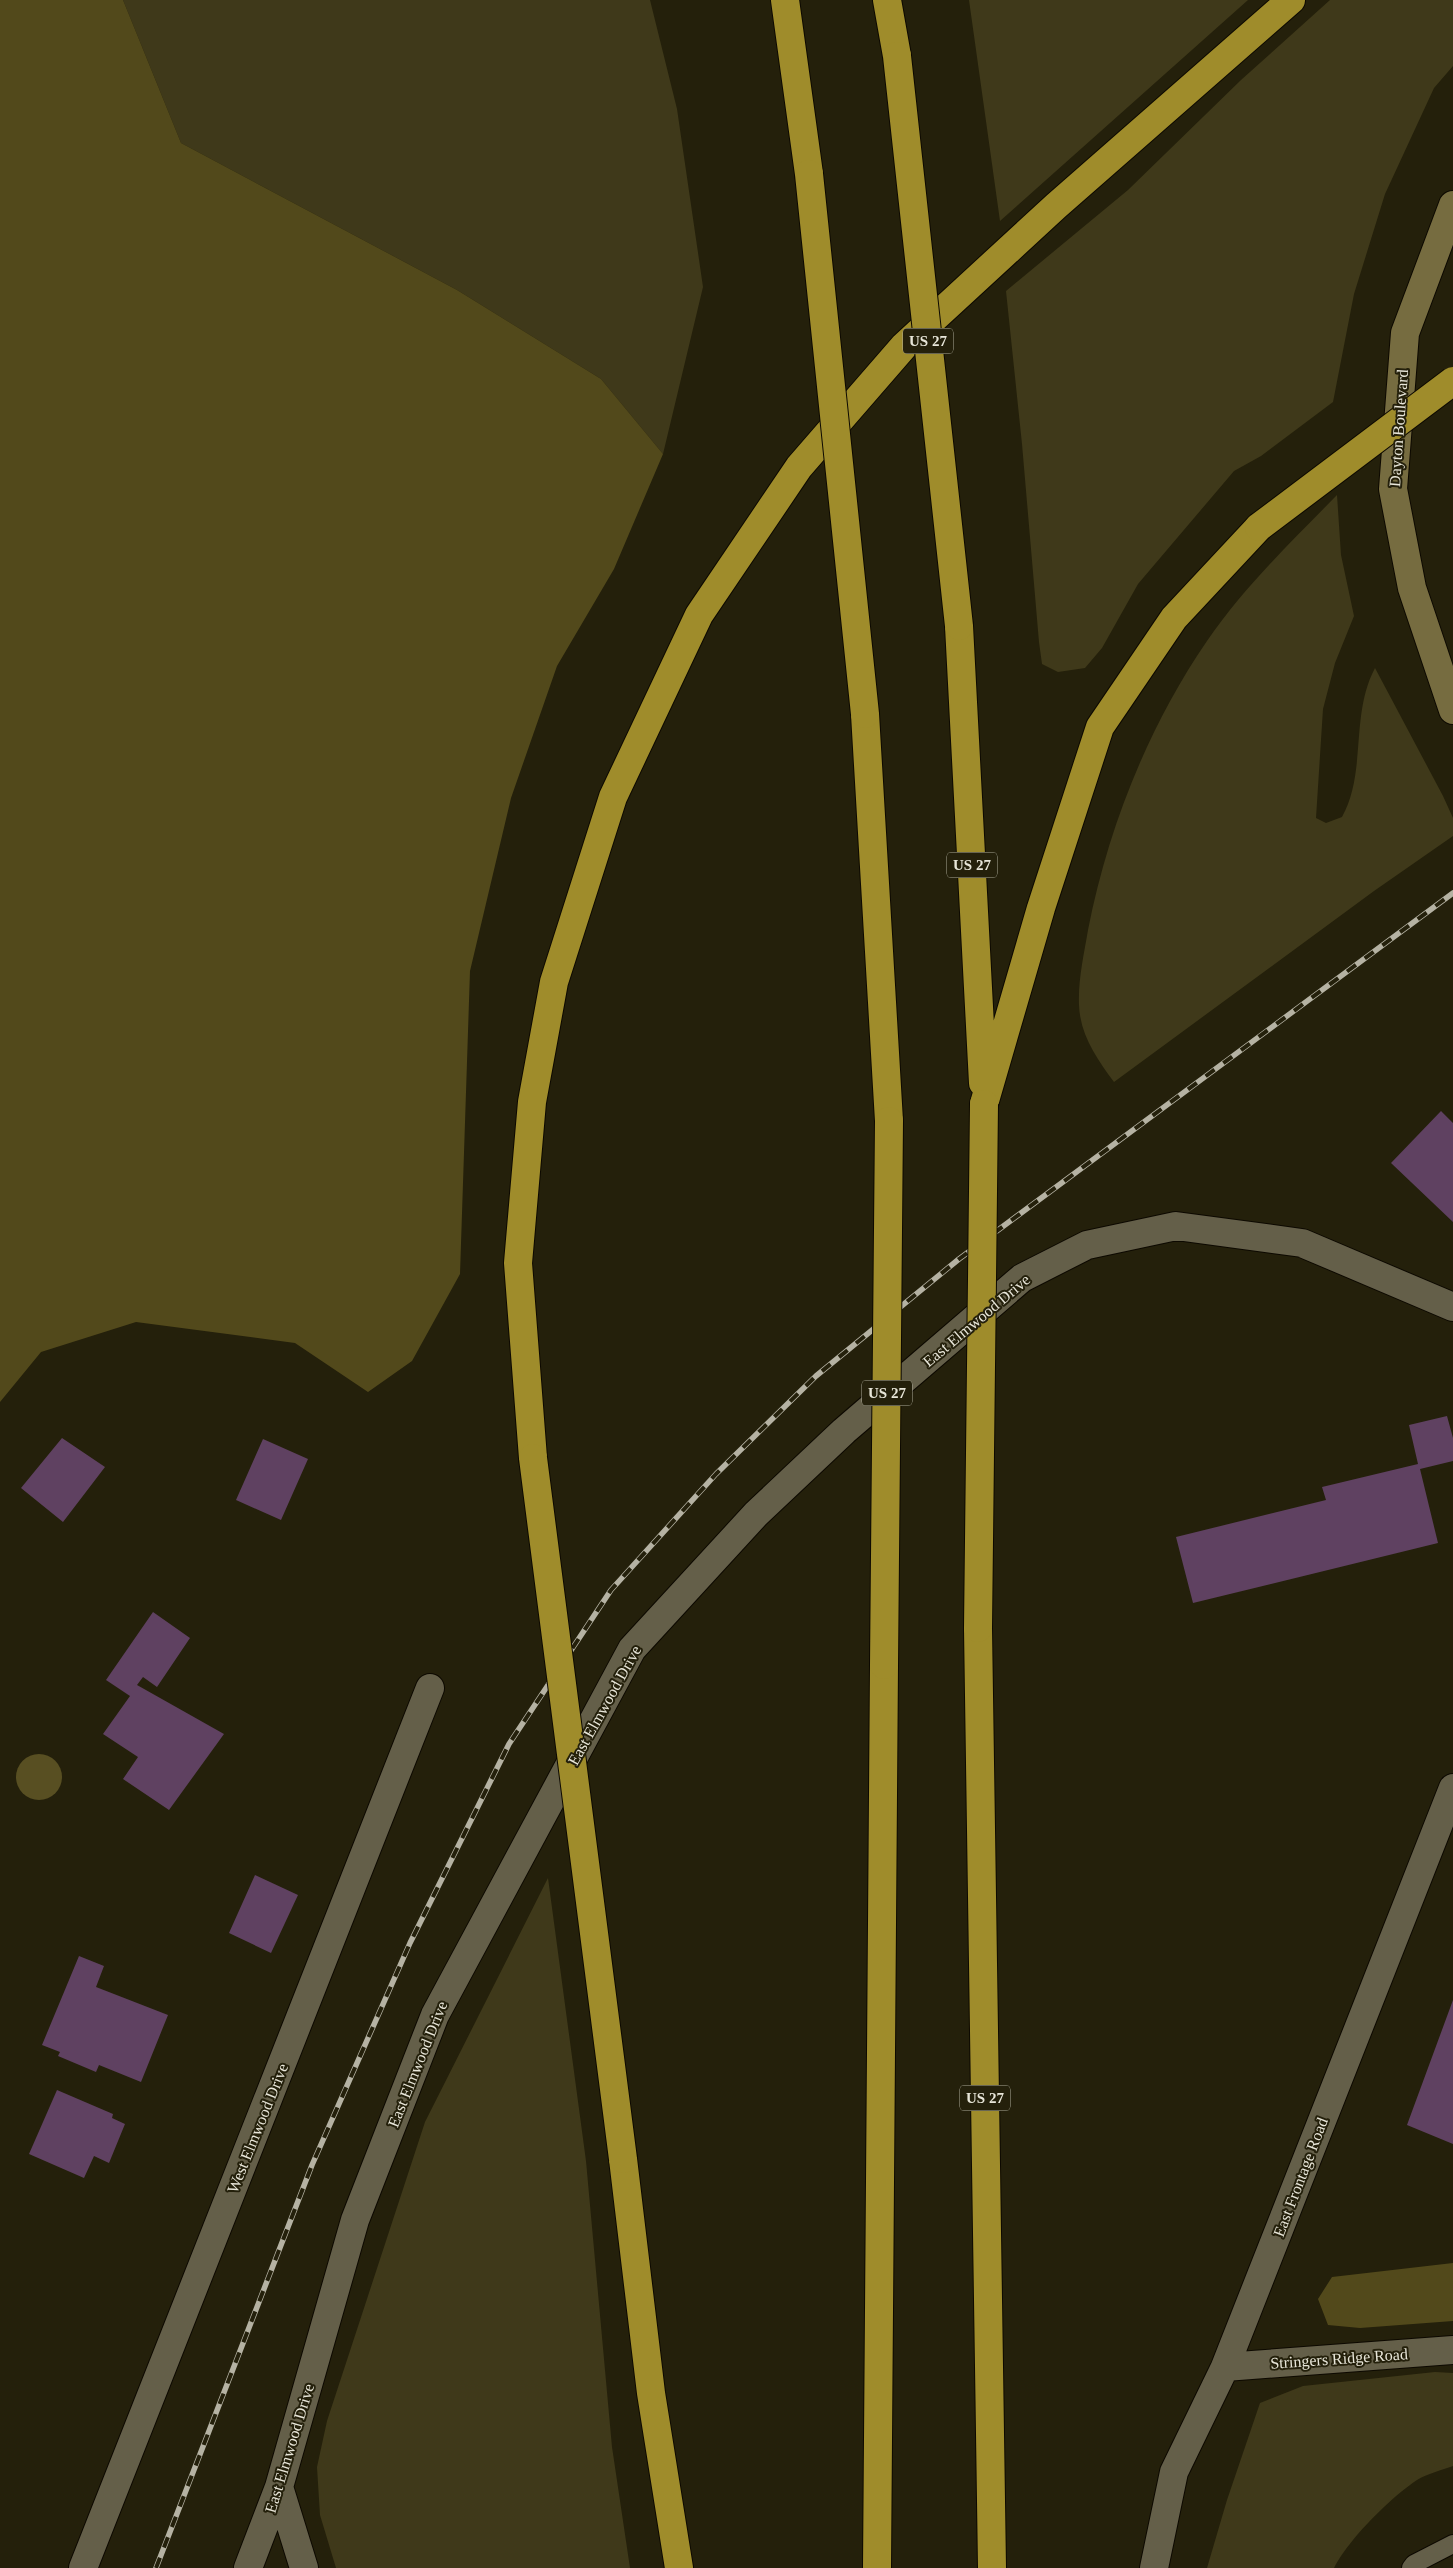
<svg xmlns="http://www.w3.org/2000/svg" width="1453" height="2568" font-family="Georgia,serif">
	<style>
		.green { fill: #3f391a }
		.forest { fill: #52491b }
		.water { fill: #584f22 }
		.building { fill: #5f4161 }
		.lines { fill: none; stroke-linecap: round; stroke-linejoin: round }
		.service-casing { stroke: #0d0900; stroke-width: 20 }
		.minor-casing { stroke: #0d0900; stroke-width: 30 }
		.secondary-casing { stroke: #0d0900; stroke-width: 30 }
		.motorway-casing { stroke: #0d0900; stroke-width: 30 }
		.service { stroke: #645f49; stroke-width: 18 }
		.minor { stroke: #645f49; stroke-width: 28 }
		.secondary { stroke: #766c40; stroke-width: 28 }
		.motorway { stroke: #9f8c2b; stroke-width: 28 }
		.rail-casing { stroke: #b5b2a3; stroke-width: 5.5 }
		.rail { stroke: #24200b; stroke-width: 4; stroke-dasharray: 11; stroke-linecap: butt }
		.motorway-bridge-casing { stroke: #0d0900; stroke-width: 30; stroke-linecap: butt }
		.motorway-bridge { stroke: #9f8c2b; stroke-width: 28 }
		.labels { text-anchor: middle; stroke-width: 4; stroke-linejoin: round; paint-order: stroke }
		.shield { fill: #24200b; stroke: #adab9b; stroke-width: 1 }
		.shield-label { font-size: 15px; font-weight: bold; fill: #e8e6d9 }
		.street-label { font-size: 16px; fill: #e8e6d9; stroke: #24200b }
	</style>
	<rect width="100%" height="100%" fill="#24200b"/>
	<path class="green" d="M123,0h527l27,109 26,178 -40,167 -62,-75 -144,-89 -276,-147z
		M969,0h279l-248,221z
		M1330,0h123v66l-19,22 -49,106 -31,100 -21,108 -72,54 -27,15 -96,113 -36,64 -17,20 -27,4 -16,-8 -3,-22 -17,-198 -16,-153 122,-101 113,-110z
		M1337,495l4,60 13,61 -19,47 -12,46 -7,109 10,5 16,-6c25,-45 8,-102 33,-149l68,128 10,22v18l-79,55 -260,191c-17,-23 -34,-47 -35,-77 -1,-25 5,-51 9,-75 20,-102 60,-203 119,-289 37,-54 84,-99 130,-146z
		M548,1878l38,283 26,286 18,121h-294l-16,-53 -3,-48 10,-46 98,-299z
		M1435,2372l18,1v93c-11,4 -26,8 -36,14 -27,18 -69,60 -83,88h-127l20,-68 33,-97 43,-17z"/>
	<path class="forest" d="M0,0h123l58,143 276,147 144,89 62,75 -49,115 -57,97 -46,132 -41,173 -10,303 -48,87 -44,31 -73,-49 -159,-21 -95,30 -41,50z
		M1453,2263v58l-93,7 -32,-3 -10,-26 14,-22z"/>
	<path class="water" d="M16 1777a23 23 0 1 1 46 0a23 23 0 1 1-46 0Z"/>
	<path class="building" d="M1441,1111l12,12v99l-62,-59z
		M1447,1416l6,22v23l-33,8 18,74 -245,60 -17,-66 150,-37 -4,-13 96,-23 -9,-39z
		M62,1438l43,29 -42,55 -42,-34z
		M263,1439l45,20 -27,61 -45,-20z
		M153,1612l37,26 -33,49 -14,-10 -6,8 87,49 -55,76 -46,-31 15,-22 -35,-23 27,-38 -24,-16z
		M255,1875l43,20 -27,58 -42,-20z
		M79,1956l25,10 -8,21 72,28 -27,67 -42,-17 -3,7 -38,-16 2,-4 -18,-7z
		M1453,2000v144l-46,-19z
		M57,2090l56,24 -1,4 13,6 -16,39 -15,-7 -10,22 -55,-24z"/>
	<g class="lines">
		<g class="service-casing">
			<path id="service" d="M1411,2568l3,-4 39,-20"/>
		</g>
		<g class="minor-casing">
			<path id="minor" d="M1225,2367l228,-17
				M279,2487l25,81
				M83,2568l347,-880
				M248,2568l31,-81 76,-267 80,-205 197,-366 124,-135 88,-83 178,-153 65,-33 89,-19 126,17 151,64
				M1154,2568l20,-96 51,-105 228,-579"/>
		</g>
		<g class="secondary-casing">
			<path id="secondary" d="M1453,205l-48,128 -12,156 19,99 41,122"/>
		</g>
		<g class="motorway-casing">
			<path id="motorway" d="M785,0l24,174
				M887,0l10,56
				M959,626l24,457
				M865,714l24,407
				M984,1104l57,-196 59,-181 74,-109 85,-91
				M533,1458l-15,-195 14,-161 22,-120 59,-185 86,-182 100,-148 105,-121 152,-140 235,-206
				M978,1628l14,940
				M623,2159l28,234 28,175
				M877,2568l7,-903"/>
		</g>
		<use href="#service" class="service"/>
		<use href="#minor" class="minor"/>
		<use href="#secondary" class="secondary"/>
		<use href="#motorway" class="motorway"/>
		<g class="rail-casing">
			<path id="rail" d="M156,2568l156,-403 98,-222 99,-199 102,-154 105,-116 100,-98 143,-117 494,-366"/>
		</g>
		<use href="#rail" class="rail"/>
		<g class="motorway-bridge-casing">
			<path id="motorway-bridge" d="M897,56l62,570
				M809,174l56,540
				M1259,527l194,-146
				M533,1458l90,701
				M978,1628l6,-524
				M884,1665l5,-544"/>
		</g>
		<use href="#motorway-bridge" class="motorway-bridge"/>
	</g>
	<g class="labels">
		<g class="shield">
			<rect x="903" y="328.5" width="50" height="25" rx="4"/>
			<rect x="947" y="852.5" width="50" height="25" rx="4"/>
			<rect x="862" y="1380.5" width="50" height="25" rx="4"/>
			<rect x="960" y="2085.5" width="50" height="25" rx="4"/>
		</g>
		<g class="shield-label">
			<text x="928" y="346">US 27</text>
			<text x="972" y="870">US 27</text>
			<text x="887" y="1398">US 27</text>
			<text x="985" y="2103">US 27</text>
		</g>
		<g class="street-label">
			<text transform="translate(1398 428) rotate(-86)" y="6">Dayton Boulevard</text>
			<text transform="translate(976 1320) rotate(-40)" y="6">East Elmwood Drive</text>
			<text transform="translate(604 1705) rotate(-61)" y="6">East Elmwood Drive</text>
			<text transform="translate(417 2064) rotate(-68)" y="6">East Elmwood Drive</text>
			<text transform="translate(257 2128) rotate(-68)" y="6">West Elmwood Drive</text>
			<text transform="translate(1300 2177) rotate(-69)" y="6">East Frontage Road</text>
			<text transform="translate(1339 2358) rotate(-4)" y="6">Stringers Ridge Road</text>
			<text transform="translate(289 2448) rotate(-73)" y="6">East Elmwood Drive</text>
		</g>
	</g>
</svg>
